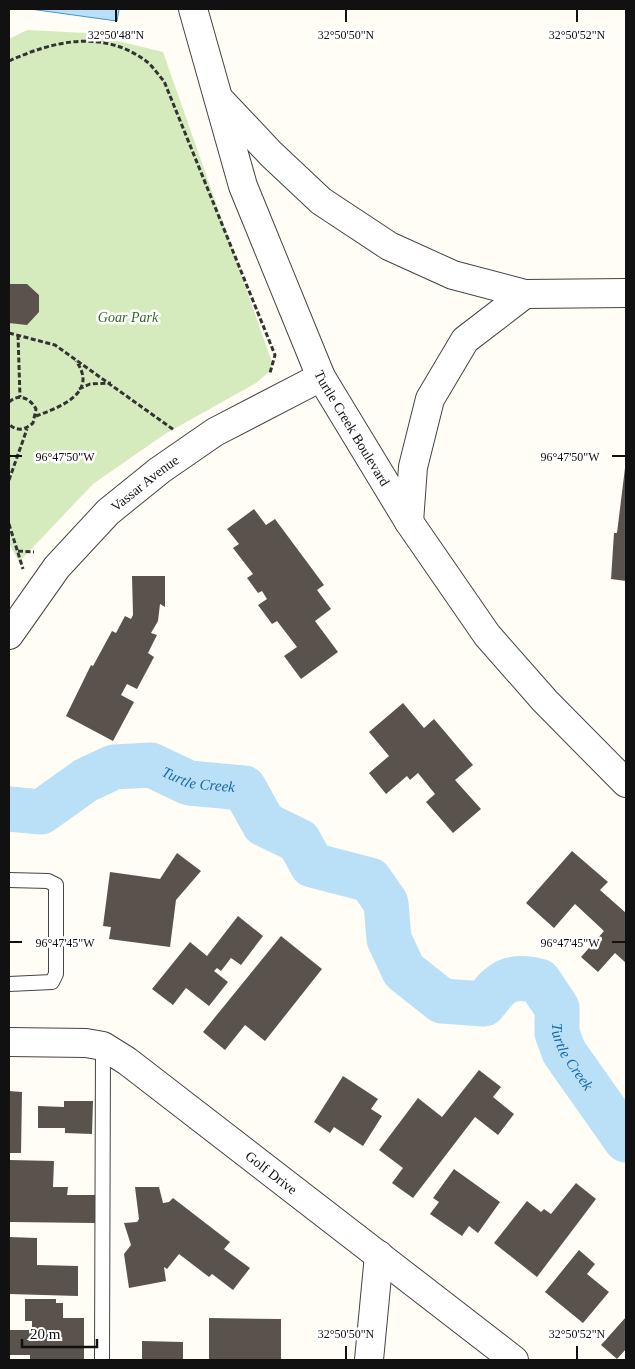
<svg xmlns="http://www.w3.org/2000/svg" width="635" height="1369" font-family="'Times New Roman',serif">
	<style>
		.green { fill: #d5ebbd }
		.water { fill: #b9e0f7; stroke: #3f96cf }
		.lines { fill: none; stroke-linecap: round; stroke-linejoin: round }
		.river { stroke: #b9e0f7; stroke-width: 45 }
		.building { fill: #5a524d }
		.service-casing { stroke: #444; stroke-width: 16 }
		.minor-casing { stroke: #444; stroke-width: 30 }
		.path { stroke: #333; stroke-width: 3; stroke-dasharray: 5 2.5; stroke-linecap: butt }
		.service { stroke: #fff; stroke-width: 14 }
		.minor { stroke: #fff; stroke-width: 28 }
		.ticks { fill: none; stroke: #111; stroke-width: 2 }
		.labels { text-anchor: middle; stroke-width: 5; stroke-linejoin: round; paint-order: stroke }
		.park-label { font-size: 14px; font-style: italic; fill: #2f6b1f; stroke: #fff }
		.street-label { font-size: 14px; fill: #111; stroke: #fff }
		.water-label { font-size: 15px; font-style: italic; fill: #1768a6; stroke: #fff }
		.ticks-label { font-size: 12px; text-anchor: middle; fill: #111; stroke: #fff; stroke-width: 5; stroke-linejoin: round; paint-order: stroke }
	</style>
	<rect width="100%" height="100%" fill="#fffdf5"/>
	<path class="green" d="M27,30l59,3 77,19 110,313 -4,7 -13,11 -91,51 -72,50 -74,78 -10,-19v-504z"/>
	<path class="water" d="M30,9h89l-2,12z"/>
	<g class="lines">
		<path class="river" id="s1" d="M9,809l32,3 45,-32 28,-13 37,-2 38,18 55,5 20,36 35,17 13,24 58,15 16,23 3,36 15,32 38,30 42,3c17,-23 26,-30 55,-23l18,27v25l7,19 62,88"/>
	</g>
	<path class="building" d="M10,284h17l12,11v17l-12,13 -18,-2z
		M625,468h1v113l-15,-2 3,-46h3z
		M254,509l12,16 9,-6 49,66 -7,5 14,19 -16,12 23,31 -37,27 -17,-23 13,-9 -20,-26 -5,3 -14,-19 9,-6 -5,-8 -4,2 -11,-15 6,-4 -20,-26 6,-4 -12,-15z
		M132,576h33v31l-5,-3 -2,17 -7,12 6,2 -9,18 6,4 -17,32 -10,-5 -6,11 13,7 -21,39 -47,-25 25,-51 2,1 19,-35 4,2 9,-17 6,3 2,-4z
		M403,703l21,25 10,-9 39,46 -18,15 26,29 -28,24 -27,-31 9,-8 -17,-21 -8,7 -3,-4 -21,18 -17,-21 20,-17 -20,-24z
		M572,851l36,31 -8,8 26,23v50l-11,-10 -17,19 -17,-15 23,-26 -29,-27 -21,24 -28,-25z
		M177,853l24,18 -25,29 -6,47 -61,-8 2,-12 -8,-1 7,-54 50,7z
		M238,916l25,20 -22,29 -10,-7 -10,13 -4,-3 -3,3 14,11 -19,24 -23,-18 -13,17 -21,-16 38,-47 17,14z
		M281,936l41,33 -57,72 -20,-16 -20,25 -22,-18z
		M479,1070l22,17 -8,10 21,17 -16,21 -23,-18 -62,81 -21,-15 11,-15 -24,-18 39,-52 24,19z
		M343,1076l35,23 -7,10 11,7 -19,30 -29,-19 -4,6 -16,-11z
		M9,1091l13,1 -1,61h-12z
		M64,1101h29l-1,33 -27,-1v-5h-27v-22l26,1z
		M9,1160l45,1 -1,26h15l-1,8h29l-1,28 -86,-1z
		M454,1169l46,33 -22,31 -9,-7 -7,10 -32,-22 9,-12 -6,-4z
		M576,1183l20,16 -59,78 -43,-34 33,-42 14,11 3,-3 7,5z
		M135,1187h24l4,16 6,-1 4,-4 57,44 -6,7 26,19 -17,22 -21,-16 -3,3 -30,-23 -12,15 -3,-2 2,14 -37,7 -5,-34 7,-9 -7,-22 13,-1 2,-3z
		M9,1237l28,1v27l41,1v30l-69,-2z
		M579,1250l16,14 -8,10 22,18 -26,31 -38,-31z
		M25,1299h31v4h7v15h21v41h-54v-4h-21v-25h23v-9h-7z
		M626,1317v32l-9,10 -16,-14z
		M209,1318l72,1v41h-72z
		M142,1341l41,1v18h-41z"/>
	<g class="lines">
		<g class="service-casing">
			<path id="service" d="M9,880l39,1 8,4v89l-4,8 -43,2
				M102,1360l1,-314"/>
		</g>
		<g class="minor-casing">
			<g id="minor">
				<path id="s2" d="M193,9l50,177 78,191 88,145 78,113 58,66 81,82"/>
				<path d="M222,102l49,52 50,47 68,45 64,29 72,19 101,-1"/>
				<path d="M409,522l4,-55 17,-68 35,-59 60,-46"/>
				<path id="s3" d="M9,635l48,-68 51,-55 52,-42 55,-38 106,-55"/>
				<path id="s4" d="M9,1042l77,1 17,3 24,15 387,299"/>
				<path d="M369,1360l10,-105"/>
			</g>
		</g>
		<path class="path" d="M9,61c44,-20 94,-32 137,0 7,5 12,14 18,20l111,274 -5,18
			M9,333l46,12 119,85
			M18,335l2,62
			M79,389l11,-5 21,-1
			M9,402c10,-9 21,-4 27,7l-3,14c-8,7 -16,9 -24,1
			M36,416c24,-9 63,-23 40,-55
			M9,480l18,-51
			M9,524l14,45
			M18,551l16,1"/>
		<use href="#service" class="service"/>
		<use href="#minor" class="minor"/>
	</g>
	<path class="ticks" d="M116,10v12M346,10v12M577,10v12M10,456h12M612,456h13M10,942h12M612,942h13M346,1346v13M577,1346v13"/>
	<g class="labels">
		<g class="park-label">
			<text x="128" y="322">Goar Park</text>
		</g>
		<g class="street-label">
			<text dy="5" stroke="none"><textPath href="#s2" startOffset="450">Turtle Creek Boulevard</textPath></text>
			<text dy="5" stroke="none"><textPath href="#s3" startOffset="205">Vassar Avenue</textPath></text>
			<text dy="5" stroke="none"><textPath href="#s4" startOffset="305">Golf Drive</textPath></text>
		</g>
		<g class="water-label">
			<text dy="5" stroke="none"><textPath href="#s1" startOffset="206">Turtle Creek</textPath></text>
			<text dy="5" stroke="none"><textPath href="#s1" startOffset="760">Turtle Creek</textPath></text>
		</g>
	</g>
	<g class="ticks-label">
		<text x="116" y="39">32°50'48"N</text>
		<text x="346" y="39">32°50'50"N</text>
		<text x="577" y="39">32°50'52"N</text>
		<text x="570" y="461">96°47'50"W</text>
		<text x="65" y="461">96°47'50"W</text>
		<text x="570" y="947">96°47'45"W</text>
		<text x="65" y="947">96°47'45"W</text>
		<text x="346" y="1338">32°50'50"N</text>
		<text x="577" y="1338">32°50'52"N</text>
	</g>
	<rect width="635" height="1369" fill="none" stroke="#111111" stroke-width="20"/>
	<path d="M22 1339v8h75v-8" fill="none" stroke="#111111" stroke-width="2.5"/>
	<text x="30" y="1339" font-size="15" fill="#111111" stroke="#ffffff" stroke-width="4" paint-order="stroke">20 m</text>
</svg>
